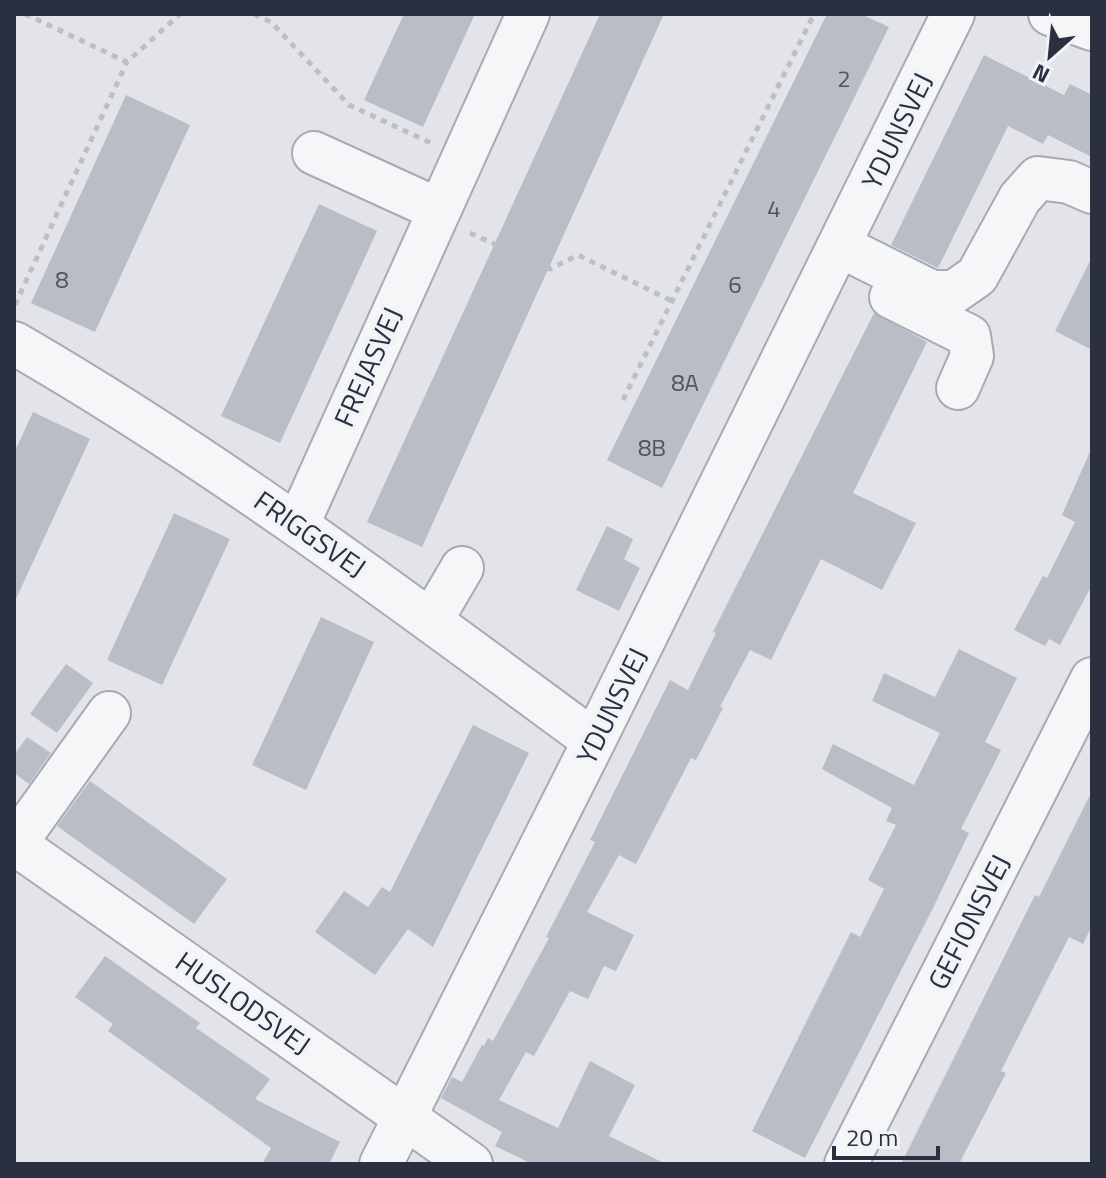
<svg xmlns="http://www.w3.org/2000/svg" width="1106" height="1178" font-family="'Titillium Web',sans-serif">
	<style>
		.building { fill: #babdc6 }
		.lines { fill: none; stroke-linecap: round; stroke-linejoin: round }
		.minor-casing { stroke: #a7aab4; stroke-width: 46 }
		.path { stroke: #bcbfc5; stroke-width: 5; stroke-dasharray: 6 6; stroke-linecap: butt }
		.minor { stroke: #f5f6f8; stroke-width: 42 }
		.labels { text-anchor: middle; stroke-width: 7; stroke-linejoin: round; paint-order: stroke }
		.number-label { font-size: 24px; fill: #4f5362 }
		.street-label { font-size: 28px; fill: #2b3041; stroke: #f2f3f7 }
	</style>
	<rect width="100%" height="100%" fill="#e2e4ea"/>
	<path class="building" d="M404,14h71l-52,113 -59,-27z
		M600,14h64l-242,533 -55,-25z
		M827,14h34l28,13 -227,461 -55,-28z
		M984,55l80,40 6,-11 22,11v62l-44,-22 -5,9 -35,-18 -70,142 -47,-23z
		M126,95l64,30 -95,207 -64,-29z
		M319,204l58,27 -97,212 -59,-27z
		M1092,257v93l-37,-19z
		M874,313l53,29 -74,151 63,30 -34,67 -61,-31 -50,101 -21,-10 -30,57 3,1 -27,52 -5,-2 -55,106 -17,-9 -32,57 47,23 -18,36 -12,-5 -16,33 -18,-8 -36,65 -8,-4 -27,48 59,28 32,-67 45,24 -26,51 57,28h-134l-37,-18 7,-14 -61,-34 11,-21 10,5 20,-37 2,1 4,-8 5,3 56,-103 -3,-1 49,-95 -5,-2 80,-160 18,10 28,-57 -3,-1z
		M33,412l57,27 -76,164v-150z
		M1092,447v138l-32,60 -11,-6 -4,7 -31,-16 29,-54 4,2 28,-56 -13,-7z
		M174,513l56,26 -68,146 -55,-25z
		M607,526l26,13 -9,20 16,9 -21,43 -43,-21z
		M321,617l53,25 -68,148 -54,-25z
		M959,649l58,29 -32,64 16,8 -40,79 8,4 -36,75 -128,250 -53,-27 99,-199 9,5 24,-48 -16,-9 28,-55 -10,-4 6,-13 -70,-39 11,-25 81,41 26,-52 -68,-32 12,-28 51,24z
		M66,664l27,19 -36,50 -27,-19z
		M473,725l56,28 -96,194 -25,-18 -33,46 -60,-43 29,-41 24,16 14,-20 8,5z
		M27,737l24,16 -22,31 -15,-11v-18z
		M90,781l137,98 -33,45 -137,-98z
		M1092,791v135l-9,18 -14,-7 -68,134 5,2 -47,91h-58l134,-269 4,2z
		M105,956l95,67 -4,5 74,51 -15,20 85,43 -11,22h-67l9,-16 -163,-117 5,-7 -38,-27z"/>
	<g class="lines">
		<g class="minor-casing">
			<path id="minor" d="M1050,14l42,15
				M314,153l125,57
				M840,246l92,46h22l23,-16 43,-78 18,-20 31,4 23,10
				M891,297l78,39 3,20 -14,32
				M14,343c204,118 391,259 580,398
				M298,524l230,-510
				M431,621l31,-53
				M14,843l457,321
				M15,844l94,-131
				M381,1164l213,-423 359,-727
				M846,1164l246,-485"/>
		</g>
		<path class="path" d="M25,14l102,48 53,-48
			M254,14l17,8 78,83 82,38
			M470,233l80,36 28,-14 94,46
			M15,305l112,-243
			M623,400l191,-386"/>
		<use href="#minor" class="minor"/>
	</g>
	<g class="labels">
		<g class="number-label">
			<text x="844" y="87">2</text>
			<text x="774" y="217">4</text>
			<text x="62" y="288">8</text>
			<text x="735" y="293">6</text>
			<text x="685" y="391">8A</text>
			<text x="652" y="456">8B</text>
		</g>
		<g class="street-label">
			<text transform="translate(897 131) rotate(-64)" y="10">YDUNSVEJ</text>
			<text transform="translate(368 367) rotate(-66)" y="10">FREJASVEJ</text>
			<text transform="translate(310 534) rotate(35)" y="10">FRIGGSVEJ</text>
			<text transform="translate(612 706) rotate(-64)" y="10">YDUNSVEJ</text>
			<text transform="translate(969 922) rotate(-63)" y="10">GEFIONSVEJ</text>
			<text transform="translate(243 1003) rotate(35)" y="10">HUSLODSVEJ</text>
		</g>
	</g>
	<rect width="1106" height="1178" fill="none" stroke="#2b3041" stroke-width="32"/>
	<g transform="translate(1050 56) rotate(207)" stroke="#f2f3f7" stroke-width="6" paint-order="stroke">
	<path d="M0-6L14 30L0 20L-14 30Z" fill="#2b3041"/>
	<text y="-12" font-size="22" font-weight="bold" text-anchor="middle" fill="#2b3041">N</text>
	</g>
	<path d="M834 1146v12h104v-12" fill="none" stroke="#2b3041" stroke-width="4"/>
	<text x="846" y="1146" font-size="24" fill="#2b3041" stroke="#f2f3f7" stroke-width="6" paint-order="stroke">20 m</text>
</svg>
